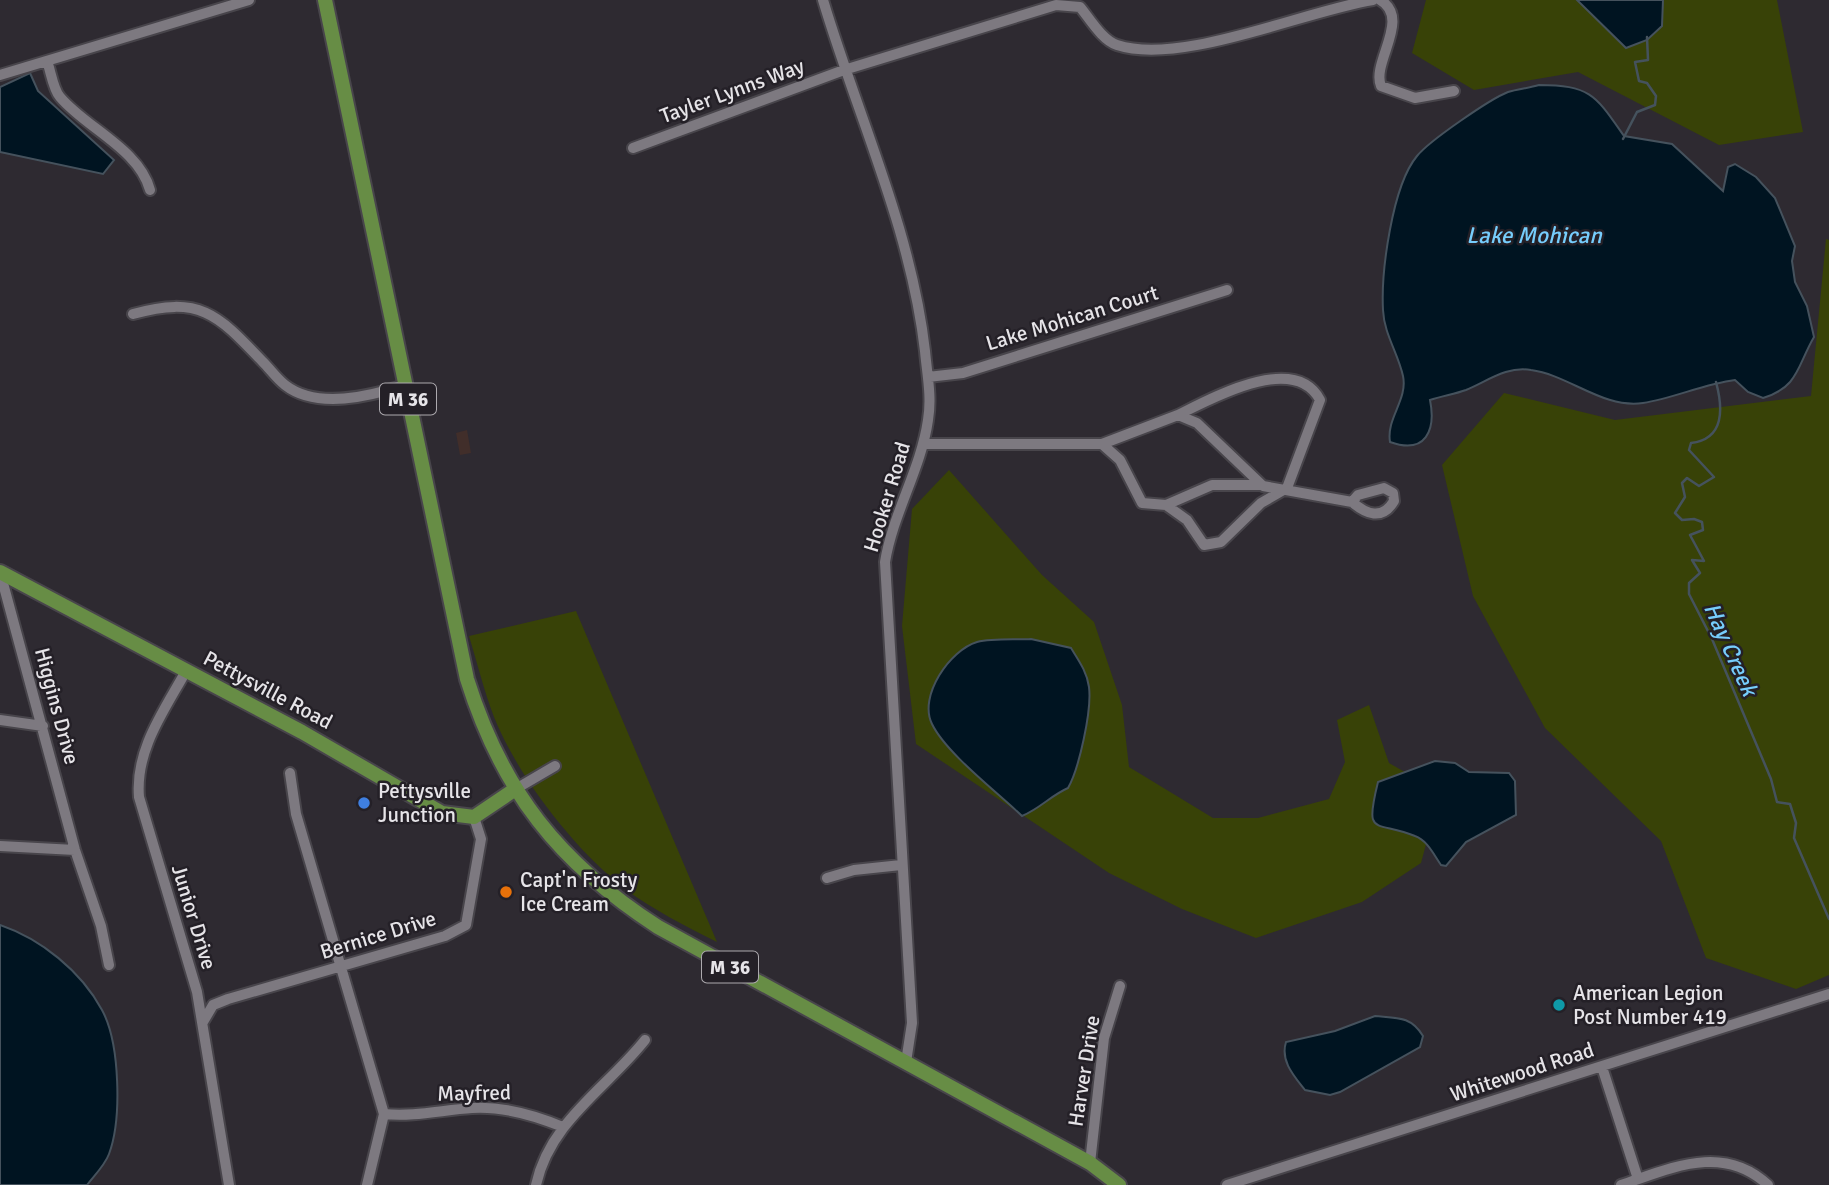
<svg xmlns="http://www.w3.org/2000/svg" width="1829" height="1185" font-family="Signika,sans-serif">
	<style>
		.industrial { fill: #412e2a }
		.green { fill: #384207 }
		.water { fill: #001421; stroke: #45525d; stroke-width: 2 }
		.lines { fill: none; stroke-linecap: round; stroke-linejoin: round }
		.stream { stroke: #45525d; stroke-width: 2.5 }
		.minor-casing { stroke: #48454b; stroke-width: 14 }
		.major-casing { stroke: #48454b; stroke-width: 18 }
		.minor { stroke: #7d7980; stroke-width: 10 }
		.major { stroke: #678d45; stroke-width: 14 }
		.shop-dot { fill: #3f7fe0; stroke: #242027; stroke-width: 2.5 }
		.food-dot { fill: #e8710a; stroke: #242027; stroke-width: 2.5 }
		.culture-dot { fill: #0f9aa8; stroke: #242027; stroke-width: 2.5 }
		.labels { text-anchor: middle; stroke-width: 5; stroke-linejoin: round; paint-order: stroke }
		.shield { fill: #242027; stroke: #aca9ae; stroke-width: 2 }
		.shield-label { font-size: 19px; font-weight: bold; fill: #e6e4e8 }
		.street-label { font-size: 21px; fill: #e6e4e8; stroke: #242027 }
		.poi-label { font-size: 21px; fill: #e6e4e8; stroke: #242027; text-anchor: start }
		.water-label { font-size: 23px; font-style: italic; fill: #76cdfc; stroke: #242027 }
	</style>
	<rect width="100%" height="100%" fill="#2e2a31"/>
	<path class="industrial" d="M467,430l4,23 -11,2 -4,-22z"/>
	<path class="green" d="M1426,0h351l26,132 -84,13 -141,-73 -104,18 -62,-37z
		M1826,239l3,1v735l-33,14 -90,-31 -45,-117 -116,-113 -72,-132 -31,-131 62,-72 111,27 196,-24z
		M949,470l93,105 52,47 28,83 7,62 84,51h45l71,-19 16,-37 -8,-42 32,-15 20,58 51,29 -19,71 -59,39 -106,36 -74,-29 -73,-36 -193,-129 -14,-118 10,-117z
		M576,611l141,331c-32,-16 -63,-32 -92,-53 -51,-40 -107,-112 -131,-172 -10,-26 -17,-55 -25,-81z"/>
	<path class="water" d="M1577,0h86l-1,26 -15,14 -21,8z
		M30,73l8,18 76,69 -11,14 -103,-22v-65z
		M1539,85c52,0 57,11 85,51l48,8 51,47 5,-24 7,-3 21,13 19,21 20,48 -3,15 3,21 12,24 7,31c-17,29 -15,50 -51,61l-15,-6 -13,-12c-31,4 -61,18 -92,23 -40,6 -74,-28 -112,-33 -25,-4 -43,11 -65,20 -11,4 -24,6 -36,10 6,30 -4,55 -40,42 -4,-24 18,-42 13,-66 -5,-23 -19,-42 -20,-66 -2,-38 9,-124 34,-154 12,-15 73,-57 91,-64 10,-3 21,-4 31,-7z
		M1031,639l40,9c8,13 16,24 18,39 3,23 -10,82 -21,101 -18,8 -27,20 -46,28 -25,-24 -76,-63 -90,-92 -14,-28 18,-74 45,-82 16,-4 37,-2 54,-3z
		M1435,761l20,2 14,9 40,1 6,8 1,34 -50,27 -20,24 -5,-1c-7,-10 -14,-25 -26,-29 -40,-16 -51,2 -37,-54z
		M0,925c41,14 81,46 102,85 18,33 20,109 7,144 -4,11 -15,22 -22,31h-87z
		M1375,1016c22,2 36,0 48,20l-3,11 -80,45 -10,3 -25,-5c-11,-14 -25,-29 -19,-48l49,-11z"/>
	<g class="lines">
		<path class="stream" d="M1623,139l14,-27 18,-7 1,-9 -9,-13 -8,-2 -4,-19 13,-2 -1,-23
			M1716,382c7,26 9,57 -25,61l-2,7 25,27 -15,9 -12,-8 -5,5 3,14 -10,16 7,7 12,-1 8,3 1,8 -13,5 14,26 -12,-1 8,13 -11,10v11l23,45 59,140 6,23 13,2 6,19 -2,15 35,81"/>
		<g class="minor-casing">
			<path id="minor" d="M823,0c35,117 88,229 102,351 2,23 7,46 3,69 -7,49 -35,93 -43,142l27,461 -6,39
				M1380,0c32,18 -9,63 1,86l34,12 39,-7
				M47,61c4,11 6,28 13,36 26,31 79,52 90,93
				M0,75l249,-75
				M633,148l211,-78 212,-65 24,2c10,12 22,33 37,38 64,21 187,-34 256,-45
				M133,314c68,-19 85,1 130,48 7,7 14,17 22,23 32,25 86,11 120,0
				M928,377l35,-4 264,-83
				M924,444h178l76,-29 19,8 66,63 89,16 6,-7 26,-7 9,5 1,8c-12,20 -28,13 -42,1
				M1102,444l18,16 22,43 24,2 46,-20h49
				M1166,505l21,15 17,25 17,-3 40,-39 26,-15 33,-88c-25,-48 -108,-2 -142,15
				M0,572l75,278 26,76 8,39
				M186,671c-22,40 -51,79 -47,126l58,195 32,193
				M0,720l43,6
				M290,773l6,41 88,300 -17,71
				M514,790l41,-24
				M0,846l75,4
				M827,878l27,-8 47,-5
				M203,1022l10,-17 15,-6 217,-63 21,-11 15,-86 -7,-22
				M1602,1067l36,112
				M384,1114c30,3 58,-4 88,-6 32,-2 62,7 91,19
				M1090,1163l14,-125 16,-52
				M536,1185c14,-64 71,-97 109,-145
				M1227,1185l602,-191
				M1621,1185c51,-17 102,-42 147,0"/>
		</g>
		<g class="major-casing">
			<path id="major" d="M325,0l142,679c35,112 92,184 191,248l432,236 29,22
				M0,572l302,160 140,81 32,4 40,-27"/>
		</g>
		<use href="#minor" class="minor"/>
		<use href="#major" class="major"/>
	</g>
	<circle class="shop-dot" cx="364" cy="803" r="7"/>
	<circle class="food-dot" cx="506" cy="892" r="7"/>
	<circle class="culture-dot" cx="1559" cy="1005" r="7"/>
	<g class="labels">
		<g class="shield">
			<rect x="380" y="383.5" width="56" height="31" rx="5"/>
			<rect x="702" y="951.5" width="56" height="31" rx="5"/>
		</g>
		<g class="shield-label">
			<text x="408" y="406">M 36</text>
			<text x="730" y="974">M 36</text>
		</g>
		<g class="street-label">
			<text transform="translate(732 91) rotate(-20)" y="7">Tayler Lynns Way</text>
			<text transform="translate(1072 318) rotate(-17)" y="7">Lake Mohican Court</text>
			<text transform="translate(887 497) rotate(-73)" y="7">Hooker Road</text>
			<text transform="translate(268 690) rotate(28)" y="7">Pettysville Road</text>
			<text transform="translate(57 706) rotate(75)" y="7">Higgins Drive</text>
			<text transform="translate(194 917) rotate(73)" y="7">Junior Drive</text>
			<text transform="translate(378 935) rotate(-17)" y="7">Bernice Drive</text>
			<text transform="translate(1084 1071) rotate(-81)" y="7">Harver Drive</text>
			<text transform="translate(1522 1072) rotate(-18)" y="7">Whitewood Road</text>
			<text transform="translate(474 1093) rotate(-1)" y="7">Mayfred</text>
		</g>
		<g class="poi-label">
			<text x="378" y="798">Pettysville<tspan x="378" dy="24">Junction</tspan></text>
			<text x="520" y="887">Capt'n Frosty<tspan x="520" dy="24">Ice Cream</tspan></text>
			<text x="1573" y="1000">American Legion<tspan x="1573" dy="24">Post Number 419</tspan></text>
		</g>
		<g class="water-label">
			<text x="1534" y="243">Lake Mohican</text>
			<text transform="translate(1731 649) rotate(66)" y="8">Hay Creek</text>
		</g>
	</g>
</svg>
